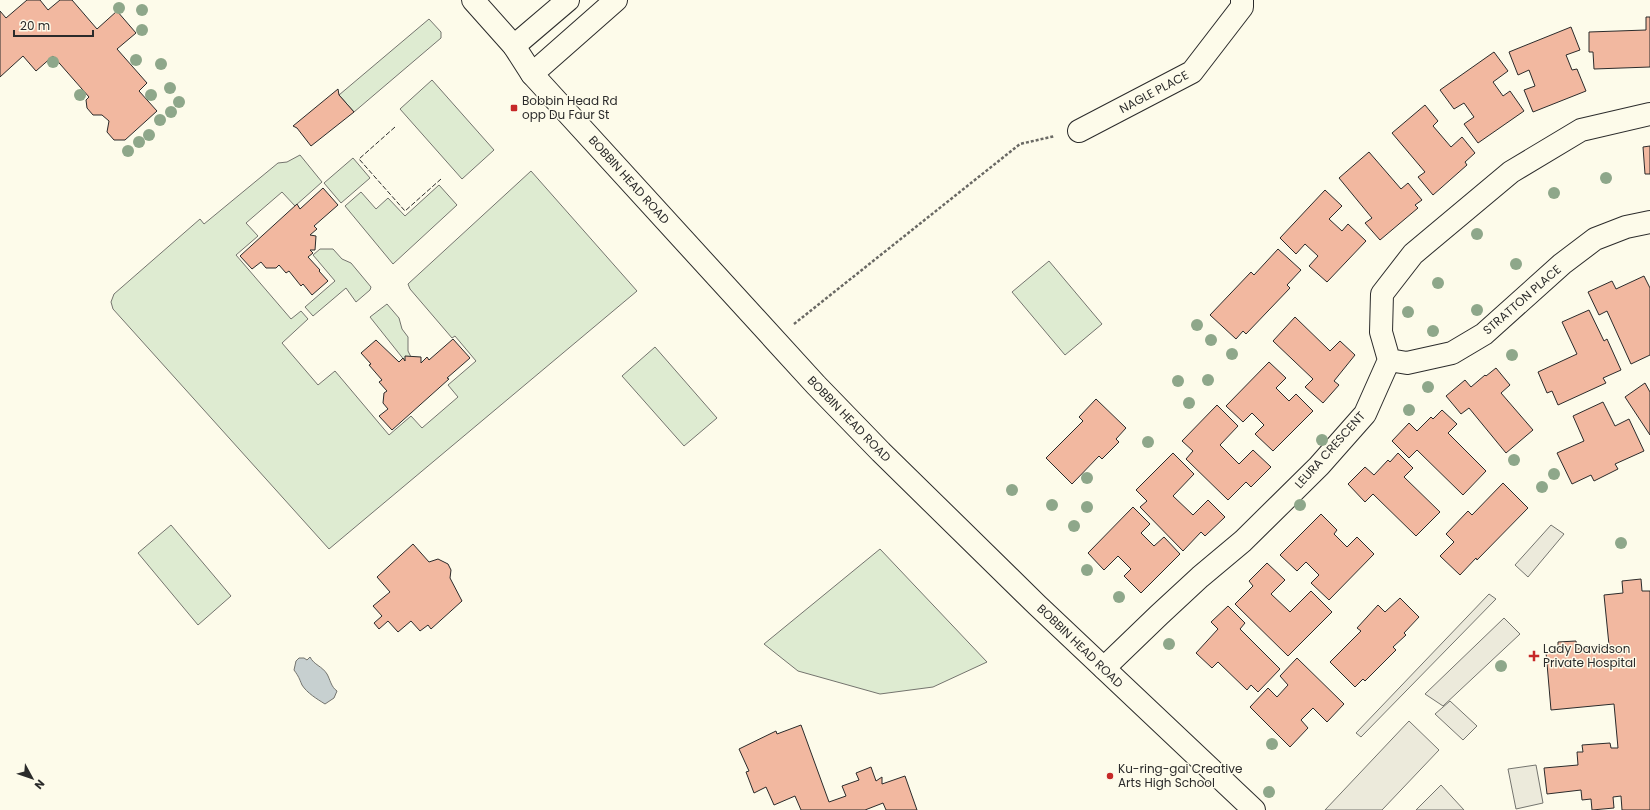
<svg xmlns="http://www.w3.org/2000/svg" width="1650" height="810" font-family="Poppins,sans-serif">
	<style>
		.green { fill: #deebd1; stroke: #74746e }
		.parking { fill: #eceadb; stroke: #74746e }
		.water { fill: #c7d0d0; stroke: #74746e }
		.building { fill: #f2b8a0; stroke: #2b2b2b }
		.lines { fill: none; stroke-linecap: round; stroke-linejoin: round }
		.minor-casing { stroke: #2b2b2b; stroke-width: 24 }
		.secondary-casing { stroke: #2b2b2b; stroke-width: 24 }
		.path { stroke: #6a6964; stroke-width: 2.5; stroke-dasharray: 3 2; stroke-linecap: butt }
		.minor { stroke: #fdfbea; stroke-width: 22 }
		.secondary { stroke: #fdfbea; stroke-width: 22 }
		.fence { stroke: #2b2b2b; stroke-width: 1; stroke-dasharray: 5 2; stroke-linecap: butt }
		.tree { fill: #8ea78a }
		.poi-dot { fill: #c62828; stroke: #fdfbea; stroke-width: 1.5 }
		.labels { text-anchor: middle; stroke-width: 3; stroke-linejoin: round; paint-order: stroke }
		.street-label { font-size: 12px; fill: #2b2b2b; stroke: #fdfbea }
		.poi-label { font-size: 12px; fill: #2b2b2b; stroke: #fdfbea; text-anchor: start }
	</style>
	<rect width="100%" height="100%" fill="#fdfbea"/>
	<path class="green" d="M429,19l12,13v6l-87,74 -15,-17z
		M432,80l62,70 -32,29 -62,-70z
		M300,155l22,27 -27,24 -13,-14 -36,31 12,13 -22,19 55,64 10,-8 7,8 -26,24 36,42 17,-14 54,64 22,-19 11,12 36,-31 -10,-12 28,-24 -21,-25 -3,2 -42,-49 -2,-5 123,-113 106,120 -308,258 -216,-240 -2,-7 3,-8 86,-75 4,5 74,-61 9,-1z
		M353,158l17,20 -29,25 -17,-20z
		M439,185l18,20 -64,59 -48,-58 16,-14 15,17 12,-11 17,18z
		M320,249h13l9,10 9,4 20,24 -1,3 -14,12 -10,-14 -33,28 -8,-9 30,-26 -22,-26z
		M1049,261l53,63 -37,31 -53,-63z
		M387,304l12,14 3,11 6,8v14l3,6 -6,4 -35,-44z
		M655,347l62,71 -33,28 -62,-70z
		M171,525l60,71 -33,29 -60,-72z
		M880,549l107,113 -54,25 -53,7 -82,-23 -34,-27z"/>
	<path class="parking" d="M1551,525l13,9 -36,43 -13,-12z
		M1489,594l7,5 -135,138 -5,-4z
		M1504,618l16,16 -77,72 -18,-12z
		M1450,701l27,25 -14,14 -28,-26z
		M1409,721l30,29 -57,60h-57z
		M1536,765l7,38 -27,6 -8,-40z
		M1441,785l23,25h-48z"/>
	<path class="water" d="M310,657c4,8 12,9 17,17 3,5 4,13 10,17l-3,7 -9,6c-8,-5 -18,-11 -23,-19 -3,-7 -3,-8 -8,-15l2,-9 3,-3h5l3,2z"/>
	<path class="building" d="M27,0h13l8,10 12,-10h12l25,29 20,-18 19,22 -19,16 30,34 -8,8 18,20 -32,29h-11l-7,-8 2,-11 -7,-6h-9l-6,-7 -1,-8 3,-3 -36,-41 -17,15 -13,-15 -23,21v-66l6,7z
		M1646,17h4v50l-56,2 -1,-17h-4v-20l57,-2z
		M1571,27l9,23 -14,5 6,15 5,-1 9,22 -53,21 -9,-22 11,-4 -6,-16 -11,5 -9,-23z
		M1494,52l14,19 -15,11 10,14 7,-5 14,20 -46,32 -14,-19 10,-7 -10,-14 -10,6 -14,-19z
		M338,89l1,6 15,17 -43,34 -14,-18 -4,-2z
		M1425,105l13,16 -5,5 18,21 11,-10 13,16 -10,9 2,3 -34,30 -15,-18 7,-5 -33,-39z
		M1650,146v28h-5l-2,-27z
		M1369,152l32,37 7,-6 14,17 -7,5 3,3 -38,32 -15,-17 7,-5 -33,-40z
		M323,188l15,17 -24,21 3,3 -7,6 6,1 -1,14h-5l3,3 -5,4 12,13 -1,1 9,10 -16,14 -9,-11 -2,2 -12,-15 -3,2 -7,-8 -3,3h-10l-5,-6 -9,7 -12,-13 57,-52 3,5z
		M1325,190l17,16 -13,13 13,12 6,-7 18,17 -39,41 -18,-16 9,-10 -13,-12 -9,10 -16,-16z
		M1278,249l23,21 -14,15 3,3 -44,46 -3,-3 -7,8 -26,-24 41,-43 3,3z
		M1644,276l6,12v67l-19,9 -24,-53 -8,4 -11,-23 24,-11 4,8z
		M1589,310l15,31 3,-2 14,31 -18,8 3,5 -48,22 -6,-14 -5,2 -9,-21 39,-18 -15,-32z
		M1295,317l35,34 10,-10 15,14 -21,26 5,4 -16,18 -18,-16 8,-8 -40,-38z
		M453,339l17,19 -23,20 2,1 -57,51 -13,-14 9,-7 -5,-6 1,-10 3,-2 -8,-9 3,-2 -13,-15 2,-1 -10,-11 15,-13 23,22 4,-4 2,3v-5l16,1v6l6,-6 2,3z
		M1269,362l17,16 -10,10 13,13 7,-7 17,17 -40,40 -18,-17 9,-9 -12,-12 -9,9 -17,-16z
		M1496,368l14,17 -9,8 32,37 -27,23 -37,-45 -8,6 -15,-18 19,-16 6,7 14,-12 1,1z
		M1645,383l5,9v43l-25,-38z
		M1096,399l30,29 -10,11 3,3 -17,17 -3,-3 -27,28 -26,-26 37,-37 -4,-4z
		M1603,402l12,24 14,-7 15,32 -29,13 3,5 -24,12 -3,-6 -19,9 -15,-31 27,-12 -11,-25z
		M1217,405l21,21 -18,19 19,19 14,-14 18,17 -20,20 -5,-5 -18,18 -42,-41 7,-8 -11,-10z
		M1442,410l15,14 -9,9 38,38 -23,24 -46,-45 -8,8 -17,-17 17,-18 8,8 14,-14 2,2z
		M1173,453l21,21 -21,22 20,19 15,-15 17,17 -20,19 -4,-4 -18,19 -43,-44 7,-6 -11,-11z
		M1398,453l15,15 -9,9 36,35 -24,24 -43,-42 -8,8 -17,-18 17,-17 9,8 14,-15 2,2z
		M1503,483l25,25 -51,52 -1,-2 -16,17 -20,-19 14,-14 -8,-8 22,-23 4,4z
		M1133,507l17,17 -9,9 13,13 10,-9 16,17 -39,39 -17,-17 7,-7 -13,-13 -14,14 -16,-17z
		M1321,514l16,16 -3,4 13,13 10,-10 17,17 -45,46 -18,-17 8,-8 -13,-13 -9,9 -17,-16z
		M413,544l16,18 9,-3 10,5 3,6 -1,8 12,23 -31,28 -3,-4 -8,6 -9,-10 -13,11 -10,-11 -9,8 -5,-6 8,-7 -9,-10 17,-14 -13,-15z
		M1267,563l18,17 -14,14 19,18 21,-21 21,21 -44,44 -53,-52 18,-18 -4,-5z
		M1641,579l1,12h8v219h-28l-1,-14 -8,1 1,11 -22,2 -1,-11 -9,1 -1,-10 -34,4 -3,-26 34,-3 -1,-13h6l-1,-7 28,-2 1,5h7l-4,-44 -63,6 -5,-58 12,-2v-8l18,-1 1,8 32,-4 -5,-50 19,-2 -1,-12z
		M1400,598l19,19 -15,16 2,2 -13,12 3,3 -31,31 -2,-2 -8,8 -25,-25 31,-31 -4,-3 21,-23 7,7z
		M1228,606l17,17 -5,6 40,40 -22,23 -7,-7 -4,5 -29,-28 -6,6 -16,-15 22,-24 -7,-7z
		M1297,658l47,46 -17,18 -14,-14 -12,12 7,8 -18,19 -40,-40 18,-19 9,9 11,-12 -8,-9z
		M801,725l28,77 17,-6 -4,-10 17,-6 -3,-7 15,-6 5,14 6,-4v7l23,-8 12,34h-31l-3,-7 -18,7h-64l-6,-14 -21,9 -8,-18 -12,6 -8,-21 3,-1 -10,-22 37,-18 1,3z"/>
	<g class="lines">
		<g class="minor-casing">
			<path id="minor" d="M514,46l54,-46
				M532,74l84,-74
				M1079,131l113,-59 50,-65v-7
				M1389,360l18,3 45,-10 32,-19 78,-70 33,-25 31,-12 24,-5
				M1104,668l55,-53 41,-38 43,-36 76,-75 46,-52 24,-54 -8,-28 1,-38 31,-40 98,-82 70,-42 69,-16"/>
		</g>
		<g class="secondary-casing">
			<path id="secondary" d="M473,0l41,46 18,28 284,311 65,67 156,153 217,205"/>
		</g>
		<path class="path" d="M794,324l226,-180 35,-8"/>
		<use href="#minor" class="minor"/>
		<use href="#secondary" class="secondary"/>
		<path class="fence" d="M395,127l-36,32 46,52 36,-32"/>
	</g>
	<g class="tree">
		<circle cx="119" cy="8" r="6"/>
		<circle cx="142" cy="10" r="6"/>
		<circle cx="142" cy="30" r="6"/>
		<circle cx="136" cy="60" r="6"/>
		<circle cx="53" cy="62" r="6"/>
		<circle cx="161" cy="64" r="6"/>
		<circle cx="170" cy="88" r="6"/>
		<circle cx="80" cy="95" r="6"/>
		<circle cx="151" cy="95" r="6"/>
		<circle cx="179" cy="102" r="6"/>
		<circle cx="171" cy="112" r="6"/>
		<circle cx="160" cy="120" r="6"/>
		<circle cx="149" cy="135" r="6"/>
		<circle cx="139" cy="142" r="6"/>
		<circle cx="128" cy="151" r="6"/>
		<circle cx="1606" cy="178" r="6"/>
		<circle cx="1554" cy="193" r="6"/>
		<circle cx="1477" cy="234" r="6"/>
		<circle cx="1516" cy="264" r="6"/>
		<circle cx="1438" cy="283" r="6"/>
		<circle cx="1477" cy="310" r="6"/>
		<circle cx="1408" cy="312" r="6"/>
		<circle cx="1197" cy="325" r="6"/>
		<circle cx="1433" cy="331" r="6"/>
		<circle cx="1211" cy="340" r="6"/>
		<circle cx="1232" cy="354" r="6"/>
		<circle cx="1512" cy="355" r="6"/>
		<circle cx="1208" cy="380" r="6"/>
		<circle cx="1178" cy="381" r="6"/>
		<circle cx="1428" cy="387" r="6"/>
		<circle cx="1189" cy="403" r="6"/>
		<circle cx="1409" cy="410" r="6"/>
		<circle cx="1322" cy="440" r="6"/>
		<circle cx="1148" cy="442" r="6"/>
		<circle cx="1514" cy="460" r="6"/>
		<circle cx="1554" cy="474" r="6"/>
		<circle cx="1087" cy="478" r="6"/>
		<circle cx="1542" cy="487" r="6"/>
		<circle cx="1012" cy="490" r="6"/>
		<circle cx="1052" cy="505" r="6"/>
		<circle cx="1300" cy="505" r="6"/>
		<circle cx="1087" cy="507" r="6"/>
		<circle cx="1074" cy="526" r="6"/>
		<circle cx="1621" cy="543" r="6"/>
		<circle cx="1087" cy="570" r="6"/>
		<circle cx="1119" cy="597" r="6"/>
		<circle cx="1169" cy="644" r="6"/>
		<circle cx="1501" cy="666" r="6"/>
		<circle cx="1272" cy="744" r="6"/>
		<circle cx="1269" cy="792" r="6"/>
	</g>
	<g class="poi-dot">
		<rect x="510" y="104" width="8" height="8" rx="2"/>
		<path d="M1532 650h4v4h4v4h-4v4h-4v-4h-4v-4h4z"/>
		<circle cx="1110" cy="776" r="4"/>
	</g>
	<g class="labels">
		<g class="street-label">
			<text transform="translate(1154 92) rotate(-28)" y="4">NAGLE PLACE</text>
			<text transform="translate(629 180) rotate(48)" y="4">BOBBIN HEAD ROAD</text>
			<text transform="translate(1522 300) rotate(-41)" y="4">STRATTON PLACE</text>
			<text transform="translate(849 419) rotate(46)" y="4">BOBBIN HEAD ROAD</text>
			<text transform="translate(1330 450) rotate(-48)" y="4">LEURA CRESCENT</text>
			<text transform="translate(1080 646) rotate(44)" y="4">BOBBIN HEAD ROAD</text>
		</g>
		<g class="poi-label">
			<text x="522" y="105">Bobbin Head Rd<tspan x="522" dy="14">opp Du Faur St</tspan></text>
			<text x="1543" y="653">Lady Davidson<tspan x="1543" dy="14">Private Hospital</tspan></text>
			<text x="1118" y="773">Ku-ring-gai Creative<tspan x="1118" dy="14">Arts High School</tspan></text>
		</g>
	</g>
	<g transform="translate(32 778) rotate(130)" stroke="#fdfbea" stroke-width="3" paint-order="stroke">
	<path d="M0-3L7 15L0 10L-7 15Z" fill="#2b2b2b"/>
	<text y="-6" font-size="11" font-weight="bold" text-anchor="middle" fill="#2b2b2b">N</text>
	</g>
	<path d="M14 30v6h79v-6" fill="none" stroke="#2b2b2b" stroke-width="2"/>
	<text x="20" y="30" font-size="12" fill="#2b2b2b" stroke="#fdfbea" stroke-width="3" paint-order="stroke">20 m</text>
</svg>
